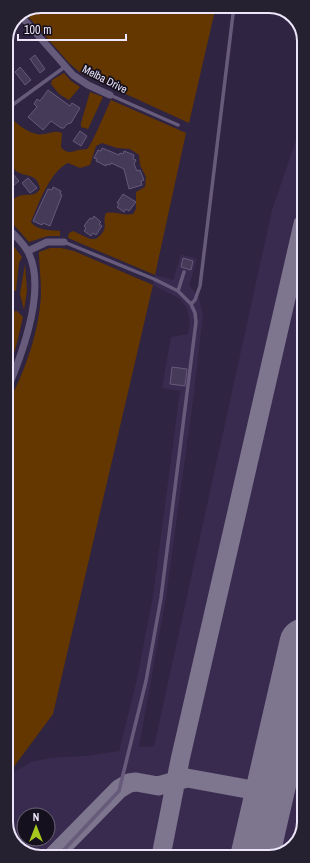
<svg xmlns="http://www.w3.org/2000/svg" width="310" height="863" font-family="'Archivo Narrow',sans-serif">
	<style>
		.built { fill: #392b4f; fill-rule: evenodd }
		.green { fill: #643600 }
		.lines { fill: none; stroke-linecap: round; stroke-linejoin: round }
		.taxiway { stroke: #7e758e; stroke-width: 19 }
		.runway { stroke: #7e758e; stroke-width: 49 }
		.building { fill: #463a59; stroke: #665a7b }
		.service { stroke: #675b7c; stroke-width: 3.5 }
		.minor { stroke: #675b7c; stroke-width: 7 }
		.labels { text-anchor: middle; stroke-width: 3.5; stroke-linejoin: round; paint-order: stroke }
		.street-label { font-size: 11px; fill: #ede6fa; stroke: #15101e }
		.rim { fill: none; stroke: #ede6fa; stroke-width: 2 }
	</style>
	<rect width="100%" height="100%" fill="#2f2441"/>
	<path class="built" d="M303,92l1,730 -7,21 -19,13 -239,1 -21,-9 -11,-17v-55l24,-14 19,-4 35,-2 34,-5 18,-72 16,-83 27,-205 -18,-3 9,-51 17,-3 2,-13 -3,-13 -7,-9 -27,-14 2,-10 18,5 8,-26 16,5 -8,27 9,9 5,19 -9,79 -28,204 -27,150 15,-1 118,-536 25,-73zM24,815h24v24h-24z"/>
	<path class="green" d="M41,6h175l-27,117 -107,-49 -13,-11 -44,-50z
		M64,73l7,8 9,6 -11,13 -10,-6 -8,-10 1,-4z
		M90,92l13,5 -15,32 -7,-2v-4z
		M111,100l75,33 -31,142 -87,-37 1,-5 4,-2 17,8h6c15,-12 5,-14 10,-26 9,-2 17,3 27,1l3,-5v-17l9,-5 1,-10 -6,-12 -1,-10 -9,-6 -13,-1 -15,-5 -6,3 -6,19 -10,3 -12,-5c-18,8 -30,42 -37,59 6,9 20,8 29,9v5h-12l-19,6 -23,-26v-13c6,-1 8,-5 13,-7 8,-3 15,2 21,-7 -3,-17 -14,-11 -24,-18 -6,-5 1,-17 -10,-23v-35c8,9 25,24 38,21 7,-1 10,-4 18,-1l-1,14c4,5 8,6 14,4 4,-2 9,-1 12,-2 4,-2 20,-41 24,-49z
		M8,239l14,18 -3,6 -3,28 -10,-1v-26h3l2,-7z
		M50,248h11l13,3 79,34 -100,429 -46,62v-371c18,-33 33,-75 34,-113 0,-13 -2,-27 -2,-40z
		M25,264l2,27 -3,19 -4,-16z
		M17,311l6,6 -6,26 -10,31 -1,-61z"/>
	<g class="lines">
		<path class="taxiway" d="M54,855l65,-66 10,-6 7,-1 22,4 29,-8 82,15
			M161,856l19,-96 123,-536"/>
		<path class="runway" d="M255,856l49,-213"/>
	</g>
	<path class="building" d="M35,55l10,14 -5,4 -10,-14z
		M20,67l11,13 -6,5 -10,-13z
		M48,90l22,16 2,-3 8,5 -9,15 -4,1 -3,4h-3l-10,-7 -8,9 -15,-13 9,-10 -3,-3 3,-5 3,2z
		M80,131l7,5 -6,10 -8,-5z
		M102,148l17,7 1,-2 3,1 1,-3 10,4 -1,4 3,1 -2,4 3,7 3,-1 4,10 -3,1 1,4 -13,4 -5,-20 -13,-6 -1,2 -3,-1 -1,2 -10,-5 1,-2 -3,-1 4,-8 3,1z
		M6,166l13,15 -6,5 -7,-7z
		M28,178l9,10 -7,5 -8,-10z
		M53,187l8,4 -1,3 2,1 -12,31 -7,-3 -1,2 -9,-4 15,-32 4,1z
		M123,194l13,8 -7,9 -3,-2 -2,3 -7,-5 2,-3 -2,-1z
		M94,216l7,6 -2,2 3,2 -6,9 -3,-2 -2,3 -7,-5 2,-3 -2,-2 6,-8 2,1z
		M183,258l10,3 -2,9 -10,-3z
		M172,367l15,2 -2,17 -15,-2z"/>
	<g class="lines">
		<path class="service" d="M110,95l68,30
			M11,106l55,-40
			M178,291l6,-19
			M191,304l4,-4 5,-14 34,-280
			M59,855l60,-64 27,-110 15,-83 35,-276 -1,-9 -4,-9 -13,-13 -24,-12 -90,-37"/>
		<path class="minor" d="M20,15l53,60 15,10 22,10
			M6,226c7,8 17,16 22,26 19,36 -6,103 -21,138
			M28,251l19,-9h17"/>
	</g>
	<g class="labels">
		<g class="street-label">
			<text transform="translate(105 79) rotate(27)" y="4">Melba Drive</text>
		</g>
	</g>
	<path d="M0 0H310V863H0ZM41 13H269A28 28 0 0 1 297 41V822A28 28 0 0 1 269 850H41A28 28 0 0 1 13 822V41A28 28 0 0 1 41 13Z" fill="#262130" fill-rule="evenodd"/>
	<path class="rim" d="M41 13H269A28 28 0 0 1 297 41V822A28 28 0 0 1 269 850H41A28 28 0 0 1 13 822V41A28 28 0 0 1 41 13Z"/>
	<g transform="translate(36 827)"><circle r="19" fill="#15101e" stroke="#6b6676"/>
	<path d="M0-3L7 15L0 10L-7 15Z" fill="#a7c81e"/>
	<text y="-6" font-size="11" font-weight="bold" text-anchor="middle" fill="#ede6fa">N</text>
	</g>
	<path d="M18 34v6h108v-6" fill="none" stroke="#ede6fa" stroke-width="2"/>
	<text x="24" y="34" font-size="12" fill="#ede6fa" stroke="#15101e" stroke-width="3" paint-order="stroke">100 m</text>
</svg>
